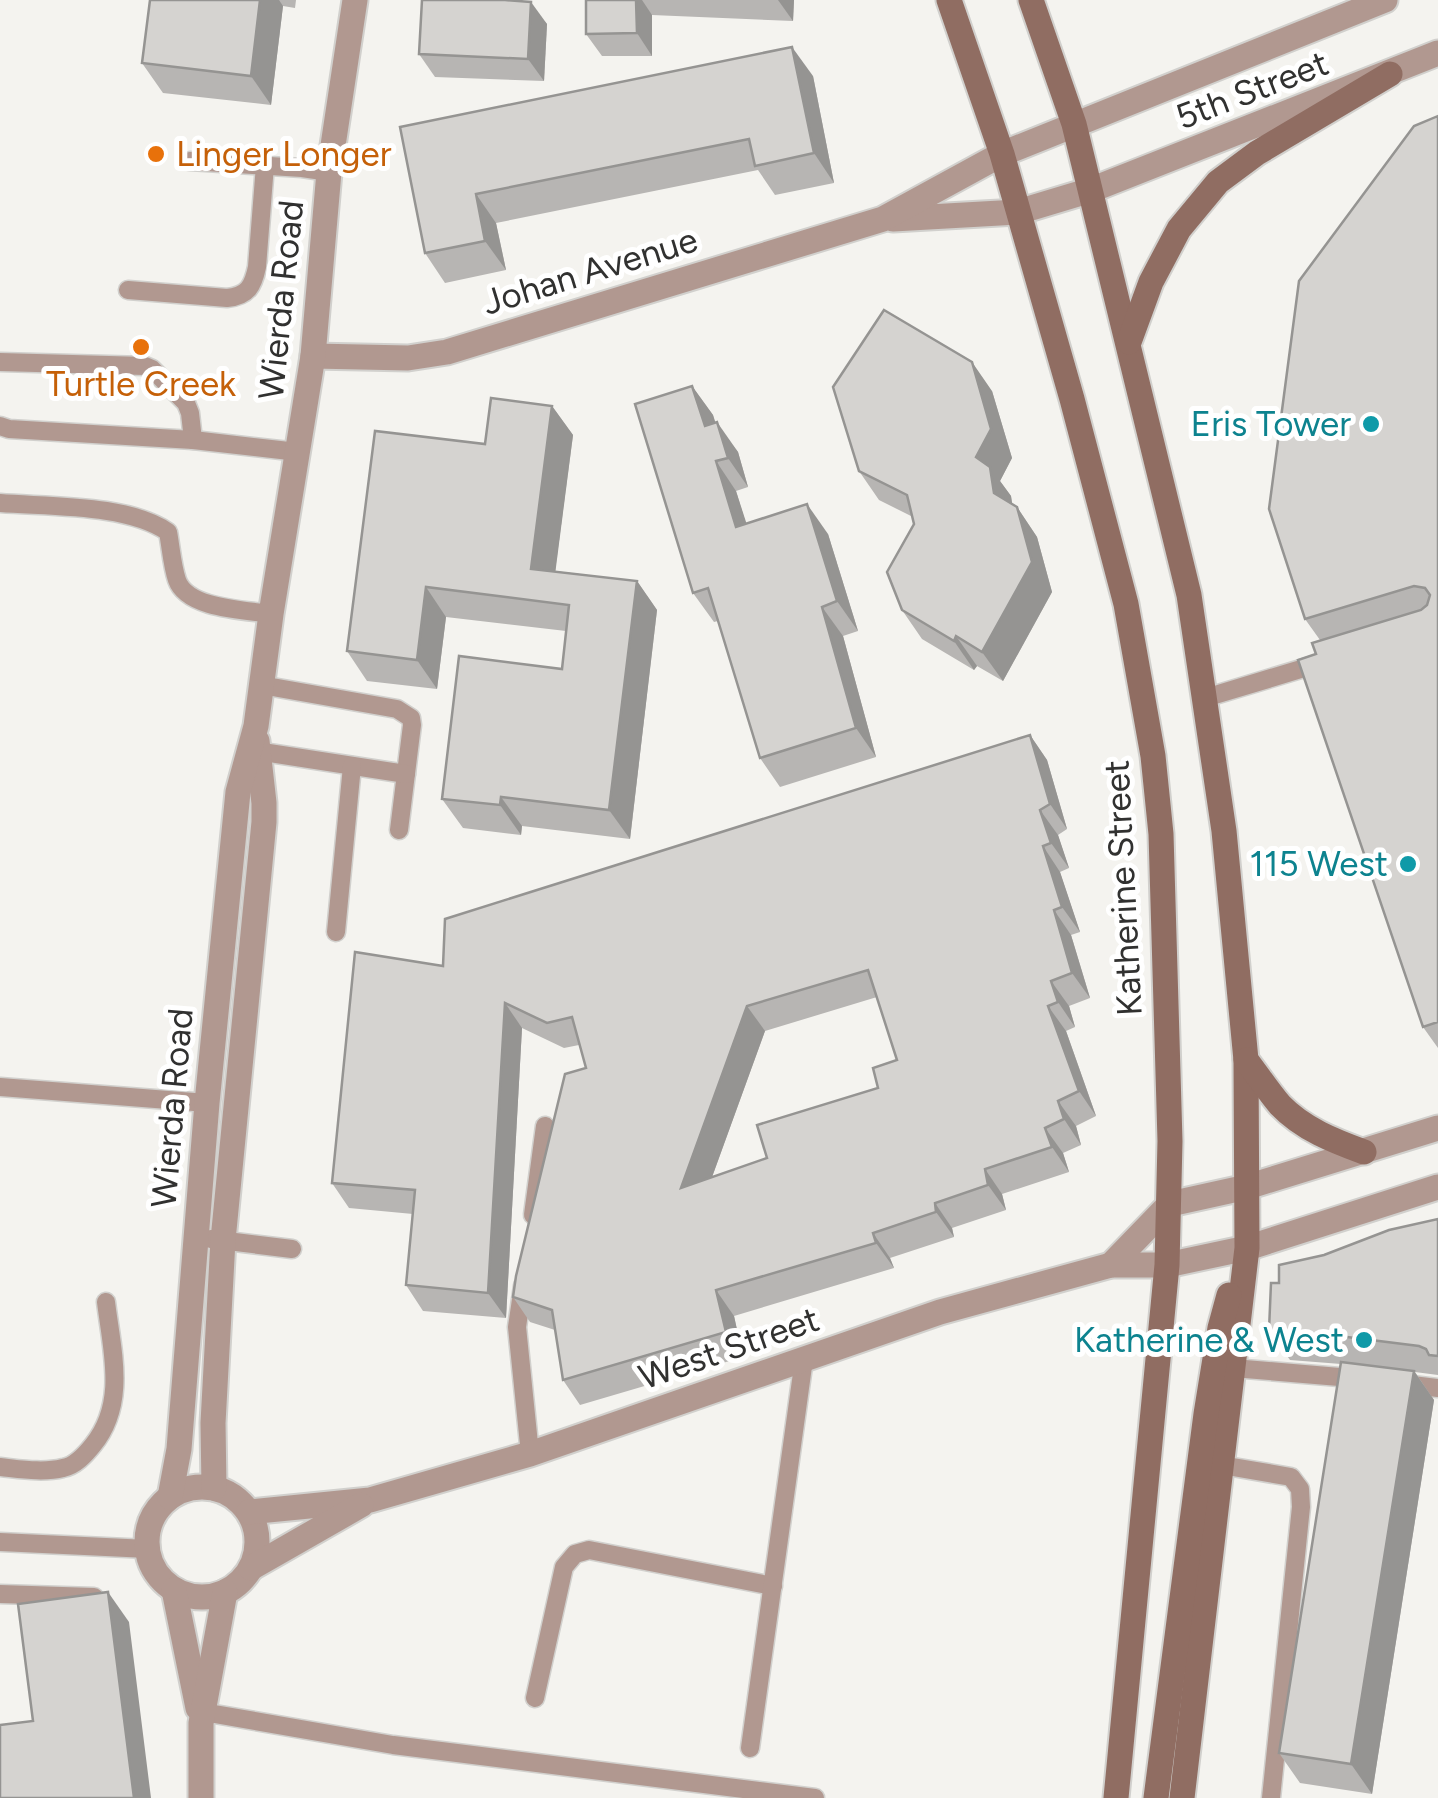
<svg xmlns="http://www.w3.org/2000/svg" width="1438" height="1798" font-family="Figtree,sans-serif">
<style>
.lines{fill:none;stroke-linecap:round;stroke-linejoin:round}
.service-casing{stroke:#d1d0cd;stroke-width:21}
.minor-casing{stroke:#d1d0cd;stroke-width:29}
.tertiary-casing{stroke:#d1d0cd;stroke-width:29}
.secondary-casing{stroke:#d1d0cd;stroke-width:29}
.service{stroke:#b19890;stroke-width:18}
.minor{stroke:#b19890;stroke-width:25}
.tertiary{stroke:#b19890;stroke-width:25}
.secondary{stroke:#906d62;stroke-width:25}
.wall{fill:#b7b5b3;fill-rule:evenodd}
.shaded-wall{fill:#959492}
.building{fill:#d5d3d0;stroke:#959492;stroke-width:2.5;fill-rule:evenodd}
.food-dot{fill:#e8710a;stroke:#fff;stroke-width:4}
.culture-dot{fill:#0f9aa8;stroke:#fff;stroke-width:4}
.labels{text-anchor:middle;stroke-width:10;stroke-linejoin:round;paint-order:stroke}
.street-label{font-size:35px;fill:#313130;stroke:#fff}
.food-label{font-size:35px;fill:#c56008;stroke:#fff;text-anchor:start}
.culture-label{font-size:35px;fill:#0d838f;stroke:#fff;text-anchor:end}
</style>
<rect width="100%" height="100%" fill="#f4f3ef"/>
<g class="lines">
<g class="service-casing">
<g id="service">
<polyline points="190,161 302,168 329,172"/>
<path d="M 128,290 L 227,298 C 248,296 253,286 257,267 L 265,165"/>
<polyline points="0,362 145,366 152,369 186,403 190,413 193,440"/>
<polyline points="0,426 9,429 193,440 298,452"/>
<path d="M 0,503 C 50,507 128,504 168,532 C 171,548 172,565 177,580 C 187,609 245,610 271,614"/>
<polyline points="261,685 397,709 411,718 412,725 399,830"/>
<polyline points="1205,698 1324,662"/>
<polyline points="250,750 406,774"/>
<polyline points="336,932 352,766"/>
<polyline points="0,1087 207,1103"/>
<polyline points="533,1215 545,1126"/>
<polyline points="211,1239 292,1249"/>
<polyline points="523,1286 517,1327 530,1454"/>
<polyline points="1233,1368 1363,1379"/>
<polyline points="1404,1384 1438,1388"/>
<polyline points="1221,1465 1291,1477 1300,1489 1301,1507 1271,1798"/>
<path d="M 0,1467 C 20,1469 43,1473 63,1468 C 75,1466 85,1455 93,1445 C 127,1403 112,1351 106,1302"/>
<polyline points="0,1542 148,1549"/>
<polyline points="0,1594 94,1597"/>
<polyline points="535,1698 564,1567 575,1554 589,1550 773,1586"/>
<polyline points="203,1712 393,1745 815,1798"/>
<polyline points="750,1748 804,1359"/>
</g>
</g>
<g class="minor-casing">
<g id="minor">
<polyline points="893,219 1018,212"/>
<polyline points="313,356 408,358 447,352 883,219 1002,154"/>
<polyline points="1111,1265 1170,1204"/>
<circle cx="202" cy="1542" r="55"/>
<polyline points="214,1488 213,1423 223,1240 264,822 264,803 257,741"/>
<polyline points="170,1497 179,1449 207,1103 238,792 256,726 271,614 313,356 329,172 355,0"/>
<polyline points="249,1512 370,1500 530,1454 940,1312 1111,1265 1167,1265"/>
<polyline points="251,1568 361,1505"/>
<polyline points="174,1590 198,1708"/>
<polyline points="201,1798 201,1723 225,1592"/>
</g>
</g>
<g class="tertiary-casing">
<g id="tertiary">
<polyline points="1002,154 1385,0"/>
<polyline points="1018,212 1091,190 1438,53"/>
<polyline points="1170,1204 1247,1187 1438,1128"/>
<polyline points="1167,1265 1247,1248 1438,1187"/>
</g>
</g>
<g class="secondary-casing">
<g id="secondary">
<polyline points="949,0 1002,154 1072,399 1126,604 1153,756 1161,834 1170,1141 1167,1265 1116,1798"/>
<polyline points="1031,0 1074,124 1189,595 1224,831 1246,1060 1247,1248 1182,1798"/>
<polyline points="1129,342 1151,282 1179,229 1218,182 1257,153 1390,74"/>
<path d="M 1246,1060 C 1257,1074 1268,1091 1280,1105 C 1303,1129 1334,1141 1364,1152"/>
<polyline points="1156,1798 1206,1414 1220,1328 1229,1295"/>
</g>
</g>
<use href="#service" class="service"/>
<use href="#minor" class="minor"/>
<use href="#tertiary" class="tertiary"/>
<use href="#secondary" class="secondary"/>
</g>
<g class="wall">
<polygon points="150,0 296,0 295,8 283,6 271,105 163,93 142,63"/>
<polygon points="522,0 547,24 544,81 435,77 419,54"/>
<polygon points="586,0 794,0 793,21 652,15 652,56 602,56 586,34"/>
<polygon points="813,76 834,183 775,195 758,170 496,223 506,270 445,283 425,253 400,127"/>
<polygon points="1438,116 1438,1048 1423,1027 1316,654 1320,640 1305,619"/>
<polygon points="692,386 713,415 715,423 738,452 748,487 736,491 746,524 828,534 858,631 843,636 876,757 780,787 760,758 718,621 714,622 693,593"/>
<polygon points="992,391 1012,458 1000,481 1011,496 1012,504 1017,507 1037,537 1052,592 1003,681 977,666 974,670 922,639 902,610 914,524 913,517 879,500 859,471"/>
<polygon points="552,406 573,435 555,571 637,581 657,610 630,839 522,826 521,835 463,828 442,799 562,669 566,631 446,617 437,689 367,681 347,651 485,444"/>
<path d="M 1030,735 L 1047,760 L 1067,829 L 1058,835 L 1069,868 L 1060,872 L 1080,932 L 1071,935 L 1090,998 L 1069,1006 L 1075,1027 L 1066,1031 L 1096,1116 L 1076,1126 L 1081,1145 L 1063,1153 L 1069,1172 L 1002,1194 L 1006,1210 L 952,1228 L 954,1237 L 890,1258 L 894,1268 L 734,1316 L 743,1357 L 580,1405 L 563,1380 L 555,1330 L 530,1322 L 513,1297 L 586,1068 L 579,1045 L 564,1048 L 522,1028 L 506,1318 L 423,1311 L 406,1285 L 413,1214 L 349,1208 L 332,1183 L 443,966 ZM 877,997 L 897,1060 L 878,1088 L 767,1158 L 712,1177 L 765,1031 Z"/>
<polygon points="1438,1219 1438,1375 1415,1372 1434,1400 1372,1794 1300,1783 1279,1753 1341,1364 1290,1360 1269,1330 1279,1283 1324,1255"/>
</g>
<g class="shaded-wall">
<polygon points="260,0 279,0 283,6 271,105 251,76"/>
<polygon points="636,0 642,0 652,15 652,56 637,33"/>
<polygon points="778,0 794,0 793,21"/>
<polygon points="531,2 547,24 544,81 528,59"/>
<polygon points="792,47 813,76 834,183 814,153"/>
<polygon points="476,194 496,223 506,270 485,241"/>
<polygon points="972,362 992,391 1012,458 1000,481 1011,496 1015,522 994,493 976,457"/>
<polygon points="692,386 713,415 726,455 705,426"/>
<polygon points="552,406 573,435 552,598 531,569"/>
<polygon points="717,422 738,452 748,487 728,458"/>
<polygon points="716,461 736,491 757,556 736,527"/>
<polygon points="807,504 828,534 858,631 837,601"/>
<polygon points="1017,507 1037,537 1052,592 1003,681 982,652"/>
<polygon points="637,581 657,610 630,839 609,810"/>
<polygon points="426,587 446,617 437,689 417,660"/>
<polygon points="822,607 843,636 876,757 856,728"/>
<polygon points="956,636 977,666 974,670 954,641"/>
<polygon points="1030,735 1047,760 1067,829 1050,804"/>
<polygon points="501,797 522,826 521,835 500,805"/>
<polygon points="1040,810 1058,835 1069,868 1051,843"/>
<polygon points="1043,846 1060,872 1080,932 1062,907"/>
<polygon points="1054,910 1071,935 1090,998 1072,973"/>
<polygon points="1051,981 1069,1006 1075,1027 1058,1002"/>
<polygon points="505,1003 522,1028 506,1318 488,1293"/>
<polygon points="747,1006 765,1031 699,1213 681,1188"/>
<polygon points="1048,1006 1066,1031 1096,1116 1079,1091"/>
<polygon points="1058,1101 1076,1126 1081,1145 1064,1119"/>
<polygon points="1045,1128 1063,1153 1069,1172 1052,1147"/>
<polygon points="985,1169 1002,1194 1006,1210 988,1185"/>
<polygon points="935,1203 952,1228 954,1237 936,1212"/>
<polygon points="873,1233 890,1258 894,1268 876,1243"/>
<polygon points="716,1290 734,1316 743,1357 726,1332"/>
<polygon points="1414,1371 1434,1400 1372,1794 1351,1764"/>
<polygon points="108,1592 129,1622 151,1798 134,1798"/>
</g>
<g class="building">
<polygon points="150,0 260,0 251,76 142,63"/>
<polygon points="422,0 505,0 531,2 528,59 419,54"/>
<polygon points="586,0 636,0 637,33 586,34"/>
<polygon points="792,47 814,153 755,166 749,139 476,194 485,241 425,253 400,127"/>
<polygon points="1438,116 1438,1022 1423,1027 1298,660 1316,654 1312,643 1421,610 1427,605 1430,595 1425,588 1414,586 1305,619 1269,509 1299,281 1414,126"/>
<polygon points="884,310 972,362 991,429 976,457 990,467 994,493 1017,507 1032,562 982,652 956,636 954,641 902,610 887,572 914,524 907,495 859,471 833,387"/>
<polygon points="692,386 705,426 717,422 728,458 716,461 736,527 807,504 837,601 822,607 856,728 760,758 708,588 693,593 635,404"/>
<polygon points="491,398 552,406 531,569 637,581 609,810 501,797 500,805 442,799 459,656 562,669 569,605 426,587 417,660 347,651 375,431 485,444"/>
<path d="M 1030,735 L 1050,804 L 1040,810 L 1051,843 L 1043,846 L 1062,907 L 1054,910 L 1072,973 L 1051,981 L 1058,1002 L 1048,1006 L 1079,1091 L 1058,1101 L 1064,1119 L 1045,1128 L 1052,1147 L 985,1169 L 988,1185 L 935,1203 L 936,1212 L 873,1233 L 876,1243 L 716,1290 L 726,1332 L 563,1380 L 552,1310 L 513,1297 L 516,1276 L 565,1074 L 586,1068 L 572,1017 L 547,1023 L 505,1003 L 488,1293 L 406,1285 L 415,1190 L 332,1183 L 355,952 L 443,966 L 445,919 ZM 868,970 L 897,1060 L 873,1068 L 878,1088 L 757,1125 L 767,1158 L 681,1188 L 747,1006 Z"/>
<polygon points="1438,1219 1438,1356 1429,1355 1426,1349 1419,1346 1331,1335 1269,1330 1271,1283 1279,1283 1279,1265 1324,1255 1389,1230"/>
<polygon points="1341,1362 1414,1371 1351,1764 1279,1753"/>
<polygon points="108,1592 134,1798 0,1798 0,1725 33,1721 18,1604"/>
</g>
<g class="food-dot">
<circle cx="156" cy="154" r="10"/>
<circle cx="141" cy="347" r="10"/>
</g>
<g class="culture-dot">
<circle cx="1371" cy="424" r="10"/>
<circle cx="1408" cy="864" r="10"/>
<circle cx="1364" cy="1340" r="10"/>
</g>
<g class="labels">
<g class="street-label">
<text transform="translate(1252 90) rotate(-21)" y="12">5th Street</text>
<text transform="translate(590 271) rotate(-17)" y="12">Johan Avenue</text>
<text transform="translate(281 300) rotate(-84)" y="12">Wierda Road</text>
<text transform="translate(1123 888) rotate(-93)" y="12">Katherine Street</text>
<text transform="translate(172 1108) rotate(-85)" y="12">Wierda Road</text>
<text transform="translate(729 1348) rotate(-19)" y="12">West Street</text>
</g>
<g class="food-label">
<text x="176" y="166">Linger Longer</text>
<text x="141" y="396" text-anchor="middle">Turtle Creek</text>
</g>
<g class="culture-label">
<text x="1351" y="436">Eris Tower</text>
<text x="1388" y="876">115 West</text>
<text x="1344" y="1352">Katherine &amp; West</text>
</g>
</g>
</svg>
